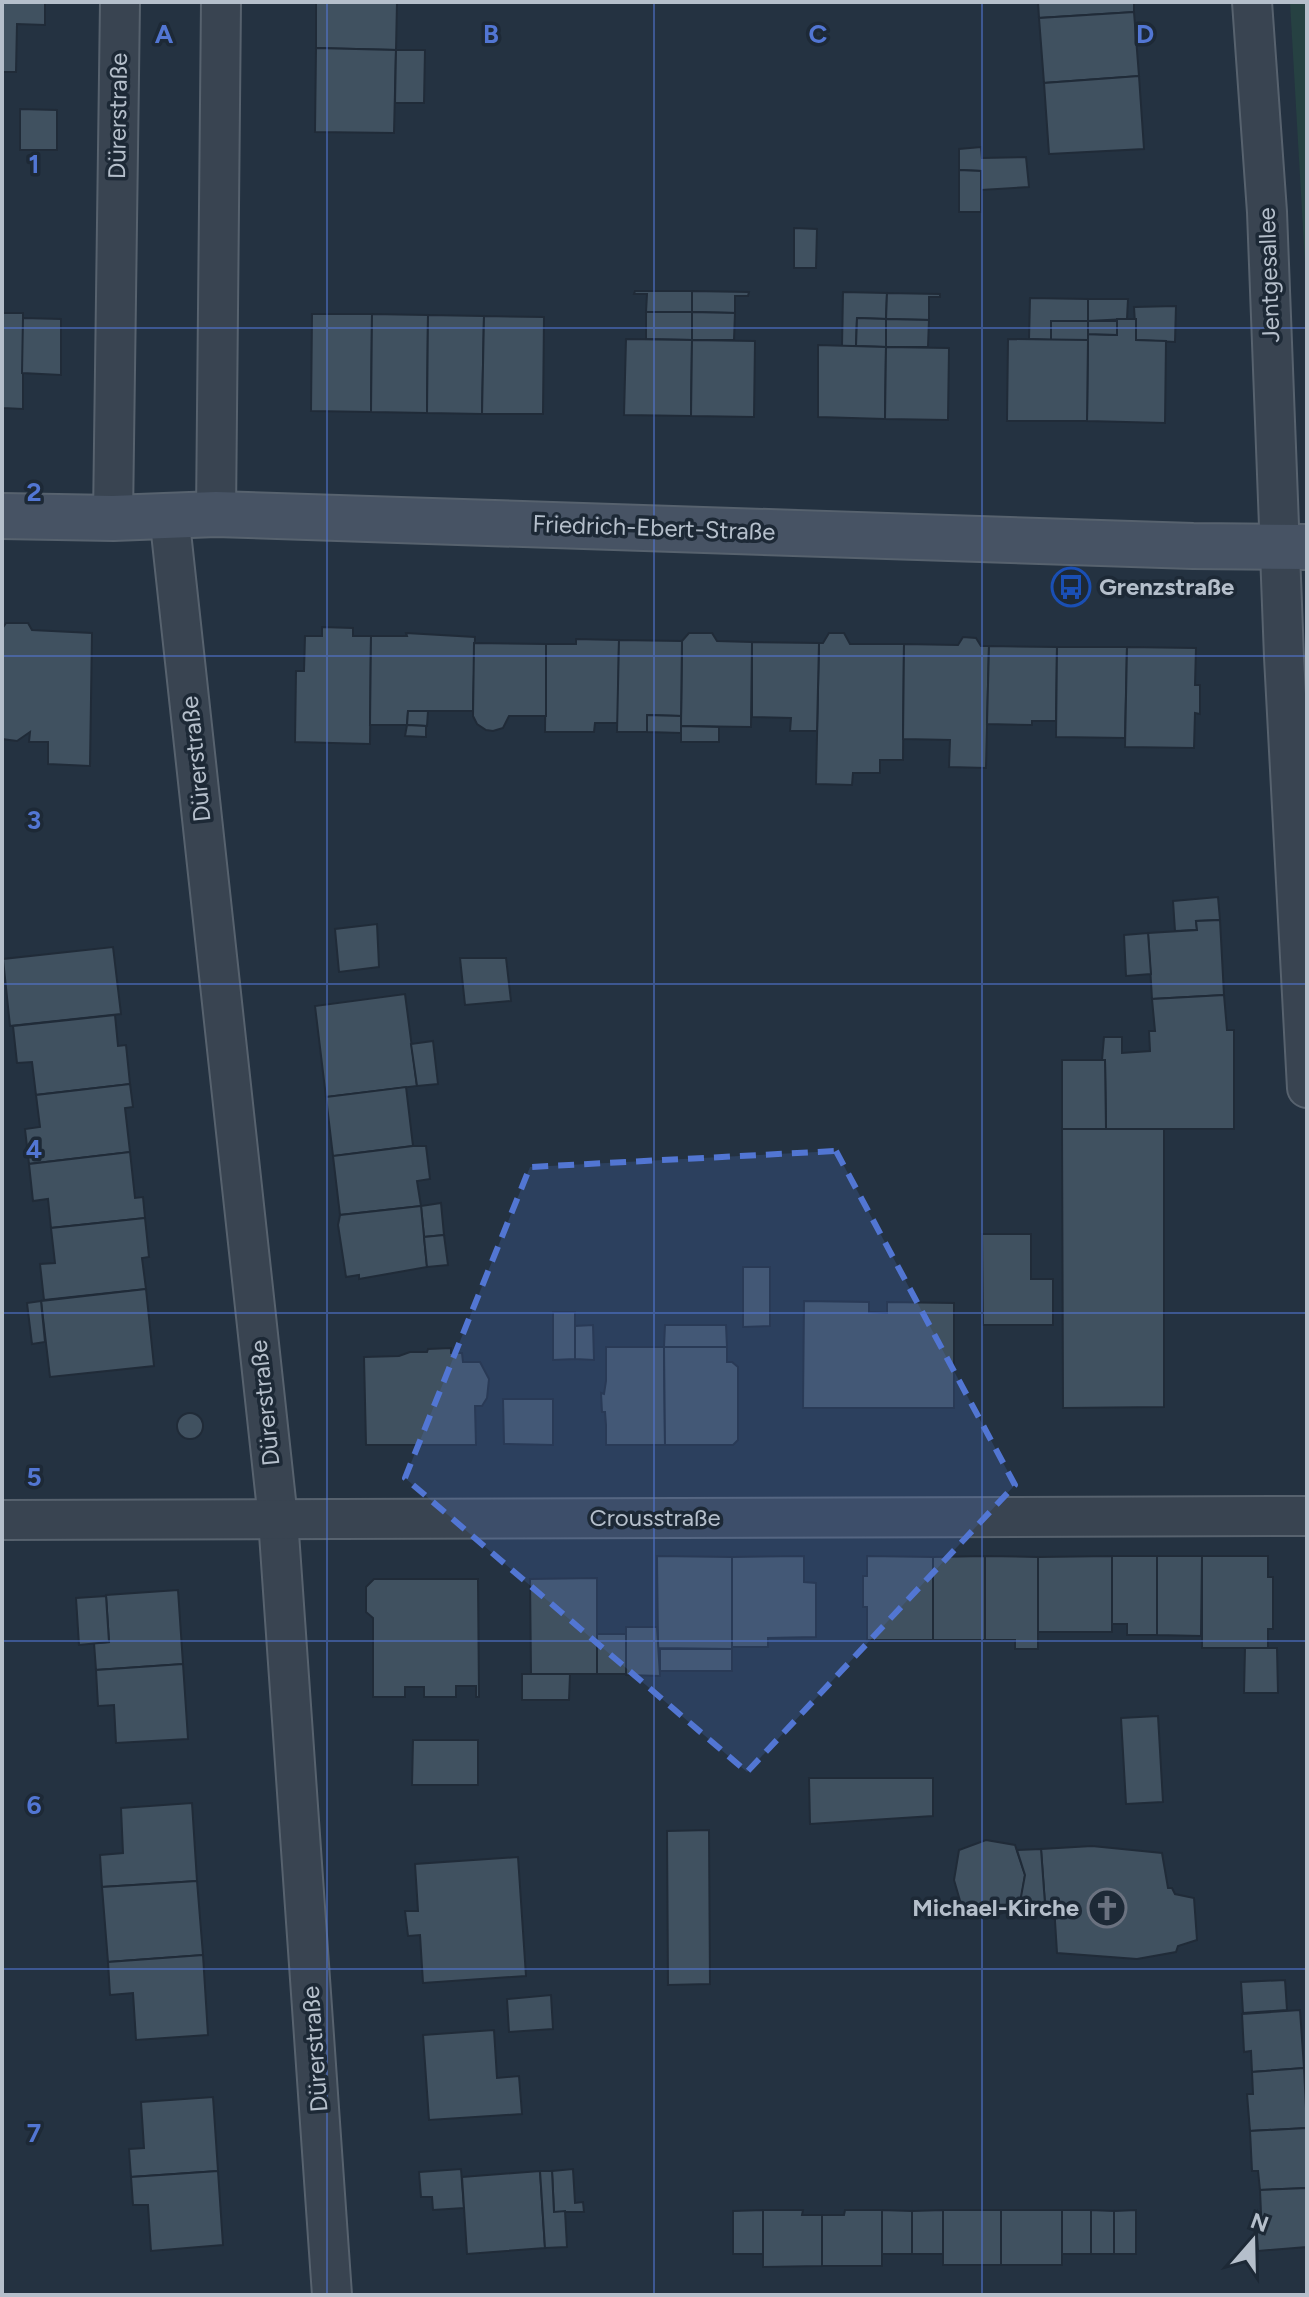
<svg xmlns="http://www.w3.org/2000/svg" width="1309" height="2297" font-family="Figtree,sans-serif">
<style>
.green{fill:#264142}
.building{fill:#405160;stroke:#202b38;stroke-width:2}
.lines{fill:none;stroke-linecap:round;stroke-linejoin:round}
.street-casing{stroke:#57626e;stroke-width:42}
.secondary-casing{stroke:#57626e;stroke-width:48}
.street{stroke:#394451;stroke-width:38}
.secondary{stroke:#475364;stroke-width:44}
.marked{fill:#5276d3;fill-opacity:0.2;stroke:#5276d3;stroke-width:6;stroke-dasharray:16 10;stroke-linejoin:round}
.grid{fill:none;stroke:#5276d3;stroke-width:2;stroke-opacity:0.55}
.labels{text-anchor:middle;stroke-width:7;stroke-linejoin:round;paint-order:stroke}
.street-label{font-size:24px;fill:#b5bfcb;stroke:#1d2936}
.poi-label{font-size:24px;font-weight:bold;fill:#b5bfcb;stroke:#1d2936;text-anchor:start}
.grid-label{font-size:26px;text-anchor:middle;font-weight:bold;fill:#5276d3;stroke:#1d2936;stroke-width:7;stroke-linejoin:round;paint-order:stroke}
</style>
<rect width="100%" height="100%" fill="#243241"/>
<polygon class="green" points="1290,2 1307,2 1307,298"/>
<g class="building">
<polygon points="2,2 45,2 45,25 17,24 16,72 2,72"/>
<polygon points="316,2 397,2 396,50 316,48"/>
<polygon points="1038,2 1134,2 1134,12 1039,18"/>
<polygon points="1134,12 1139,76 1044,83 1039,18"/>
<polygon points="316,48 396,50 394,133 315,132"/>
<polygon points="396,50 425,50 424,103 395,103"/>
<polygon points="1139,76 1144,149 1049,154 1044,83"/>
<polygon points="20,109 57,110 57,150 20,150"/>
<polygon points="981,147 982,158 1026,157 1029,187 981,190 981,171 959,170 959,149"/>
<polygon points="959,170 981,171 981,212 959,212"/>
<polygon points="794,228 817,229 816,268 794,268"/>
<polygon points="635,291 692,291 692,312 646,312 647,294 634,294"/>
<polygon points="692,291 749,292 748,296 735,296 735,313 692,312"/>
<polygon points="843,292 887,293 886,319 857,318 856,346 842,346"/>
<polygon points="887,293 940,294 940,297 929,297 929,320 886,319"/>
<polygon points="1030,298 1088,299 1088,321 1051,321 1051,340 1029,339"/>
<polygon points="1088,299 1128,299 1127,319 1088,321"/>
<polygon points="1176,306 1175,342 1136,340 1134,307"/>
<polygon points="646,312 692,312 692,340 646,339"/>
<polygon points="692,312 735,313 734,340 692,340"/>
<polygon points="2,313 23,313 23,409 2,408"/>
<polygon points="312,314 372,314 371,412 311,411"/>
<polygon points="372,314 428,315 427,413 371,412"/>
<polygon points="428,315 484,316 482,414 427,413"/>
<polygon points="484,316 544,317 543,414 482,414"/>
<polygon points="23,318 61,319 61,375 22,373"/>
<polygon points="857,318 886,319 886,347 856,346"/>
<polygon points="886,319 929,320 928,347 886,347"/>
<polygon points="1117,319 1136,319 1136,340 1166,341 1165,423 1087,421 1088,334 1117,335"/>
<rect x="1051" y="321" width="37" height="19"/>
<polygon points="1088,321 1117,321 1117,335 1088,334"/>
<polygon points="626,339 692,340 691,416 624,415"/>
<polygon points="1008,339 1088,340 1087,421 1007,421"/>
<polygon points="692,340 755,341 754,417 691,416"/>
<polygon points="818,345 886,347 885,419 818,417"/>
<polygon points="886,347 949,348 948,420 885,419"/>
<polygon points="6,623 28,623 32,630 92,633 90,766 48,764 48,742 29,742 30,732 17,741 2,739 2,629"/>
<polygon points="322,627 353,628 353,636 371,636 370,744 295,742 296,671 304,671 305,636 322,636"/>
<polygon points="406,633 475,637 473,711 408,711 407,725 370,725 371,636 407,636"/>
<polygon points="689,633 712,633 717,641 752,642 751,727 681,726 682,641"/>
<polygon points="829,633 844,633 850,644 904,644 903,760 880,760 880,773 853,773 852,785 816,784 819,643 823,643"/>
<polygon points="963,637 976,638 981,646 989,646 986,768 949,767 950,740 903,739 904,644 958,645"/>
<polygon points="576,639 619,640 618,723 595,723 594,732 545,732 546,644 576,644"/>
<polygon points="619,640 682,641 681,716 647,715 647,732 617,732"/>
<polygon points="752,642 819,643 817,731 790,731 791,718 752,717"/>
<polygon points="474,643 546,644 546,716 509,716 503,728 493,731 486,730 477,724 473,716"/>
<polygon points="989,646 1057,647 1056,721 1032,721 1032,725 987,724"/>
<polygon points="1057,647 1127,647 1125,738 1056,737"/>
<polygon points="1127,647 1196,648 1195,685 1200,685 1200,714 1195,713 1194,748 1125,747"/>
<polygon points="408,711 428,711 427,726 407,725"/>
<polygon points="647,715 681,716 681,733 647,732"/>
<polygon points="407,725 426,726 426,737 405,736"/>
<polygon points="681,726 719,727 719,742 681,742"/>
<polygon points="1218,897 1220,920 1196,921 1197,930 1175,931 1173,901"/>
<polygon points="1220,920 1224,995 1152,999 1148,933 1197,930 1196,921"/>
<polygon points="377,924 379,967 339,972 335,929"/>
<polygon points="1148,933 1151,974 1126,976 1124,935"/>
<polygon points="113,947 121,1014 10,1026 3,959"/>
<polygon points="460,958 506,958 511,1001 465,1005"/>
<polygon points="405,994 417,1086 326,1097 315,1006"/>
<polygon points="1224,995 1227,1030 1234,1030 1234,1129 1106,1129 1105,1060 1102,1060 1104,1037 1122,1037 1122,1053 1150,1051 1149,1031 1155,1031 1152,999"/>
<polygon points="115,1015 118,1046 126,1045 130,1084 36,1095 32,1062 17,1063 13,1026"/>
<polygon points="433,1041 438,1084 417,1086 411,1044"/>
<polygon points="1062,1060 1105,1060 1106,1129 1062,1129"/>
<polygon points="130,1084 133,1107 125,1108 130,1152 29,1164 25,1129 40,1127 36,1095"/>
<polygon points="406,1087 413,1146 333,1156 326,1097"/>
<polygon points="1062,1129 1164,1129 1164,1407 1063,1408"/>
<polygon points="413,1146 426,1146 430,1179 417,1181 421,1206 340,1215 333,1156"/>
<polygon points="130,1152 135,1198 143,1197 145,1218 51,1228 48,1199 33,1201 29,1164"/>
<polygon points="441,1203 444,1235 424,1237 421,1206"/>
<polygon points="421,1206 427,1267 359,1279 359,1275 346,1277 338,1225 340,1215"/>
<polygon points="145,1218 149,1257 142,1258 146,1289 44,1300 40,1264 55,1263 51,1228"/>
<polygon points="982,1234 1031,1234 1031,1279 1053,1279 1053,1325 983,1325"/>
<polygon points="444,1235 448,1265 427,1267 424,1237"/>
<polygon points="743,1267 770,1267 770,1326 743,1327"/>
<polygon points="146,1289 154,1366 50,1377 41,1301"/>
<polygon points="41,1301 45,1342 32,1344 27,1303"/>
<polygon points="804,1301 869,1302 869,1312 887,1313 887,1302 954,1303 954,1408 803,1408"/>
<polygon points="553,1312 575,1312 575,1359 553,1360"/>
<polygon points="593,1325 594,1360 575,1359 575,1326"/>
<polygon points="665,1325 726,1325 727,1347 664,1347"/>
<polygon points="606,1347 664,1347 665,1445 606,1445 606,1425 605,1412 602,1412 601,1393 604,1394 606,1381"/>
<polygon points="664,1347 727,1347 727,1362 732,1362 738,1367 738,1440 733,1445 665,1445"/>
<polygon points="451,1348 451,1353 462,1353 463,1362 480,1362 489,1379 487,1398 482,1406 475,1406 476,1445 366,1445 364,1357 399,1356 410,1352 427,1352 428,1349"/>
<polygon points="503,1399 553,1399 553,1445 504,1444"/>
<circle cx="190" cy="1426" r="13"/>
<polygon points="657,1556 732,1557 732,1649 658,1648"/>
<polygon points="804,1556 804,1582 816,1583 816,1637 768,1638 768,1647 732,1647 732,1557"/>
<polygon points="867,1556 933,1557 933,1640 867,1640 867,1607 863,1607 863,1576 867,1576"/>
<polygon points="985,1556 985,1640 933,1640 933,1557"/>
<polygon points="985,1556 1038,1557 1038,1649 1015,1649 1015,1640 985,1640"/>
<polygon points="1112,1556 1112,1632 1038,1632 1038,1557"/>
<polygon points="1112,1556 1157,1556 1157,1635 1127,1635 1127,1624 1112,1624"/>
<polygon points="1157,1556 1202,1556 1201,1636 1157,1635"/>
<polygon points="1202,1556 1268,1556 1268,1577 1273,1577 1273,1629 1268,1629 1268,1648 1202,1648"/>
<polygon points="597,1578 597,1674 531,1674 530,1579"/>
<polygon points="374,1579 478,1579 479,1697 476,1697 476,1686 456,1686 456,1697 424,1697 424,1687 405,1687 405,1697 373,1697 373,1618 366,1612 366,1587"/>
<polygon points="178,1590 183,1664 96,1670 94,1643 109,1642 106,1595"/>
<polygon points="106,1596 109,1642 79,1645 76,1598"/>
<polygon points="626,1627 657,1627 660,1676 626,1675"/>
<rect x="597" y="1634" width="29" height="40"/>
<polygon points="1245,1648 1277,1648 1278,1693 1244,1693"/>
<rect x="660" y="1649" width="72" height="22"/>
<polygon points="183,1664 188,1739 116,1743 114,1705 98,1706 96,1670"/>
<polygon points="522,1674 570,1674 569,1700 522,1700"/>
<polygon points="1158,1716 1163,1802 1126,1804 1121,1718"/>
<polygon points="413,1740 478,1740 478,1785 412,1785"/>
<polygon points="809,1778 933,1778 933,1816 810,1824"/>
<polygon points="192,1803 197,1881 102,1887 100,1855 123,1853 121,1808"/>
<polygon points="709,1830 710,1984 668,1985 667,1831"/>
<polygon points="986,1840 1015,1845 1025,1875 1020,1907 991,1917 963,1911 954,1880 959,1850"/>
<polygon points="1092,1846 1162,1853 1168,1888 1172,1888 1175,1894 1194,1898 1197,1940 1178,1946 1176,1952 1137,1959 1057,1953 1054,1905 1045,1904 1041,1849"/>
<polygon points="1041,1849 1045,1904 1020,1902 1025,1875 1017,1850"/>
<polygon points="518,1857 526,1976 423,1983 420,1935 408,1936 405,1911 418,1911 415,1864"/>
<polygon points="197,1881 203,1955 108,1962 102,1887"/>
<polygon points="203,1955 208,2035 136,2040 133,1993 110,1995 108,1962"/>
<polygon points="1285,1980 1287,2010 1243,2013 1241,1982"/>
<polygon points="551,1995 553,2029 509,2032 507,1999"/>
<polygon points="1300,2010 1304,2068 1252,2072 1251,2051 1244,2052 1242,2014"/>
<polygon points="494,2030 497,2078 519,2076 522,2114 429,2120 423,2035"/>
<polygon points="1304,2068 1307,2128 1250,2131 1247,2094 1253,2094 1252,2072"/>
<polygon points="213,2097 218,2171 131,2177 129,2149 144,2148 141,2102"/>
<polygon points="1307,2128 1307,2188 1260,2190 1258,2171 1252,2171 1250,2131"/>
<polygon points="461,2169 464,2208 433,2210 432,2197 421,2197 419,2172"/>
<polygon points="573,2169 575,2203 583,2202 584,2212 554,2212 552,2171"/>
<polygon points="218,2171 223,2245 151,2251 148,2205 133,2205 131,2177"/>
<polygon points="540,2171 545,2248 467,2254 462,2177"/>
<polygon points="540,2171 552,2171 554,2212 565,2211 567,2247 545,2248"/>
<polygon points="1307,2188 1307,2247 1258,2251 1255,2214 1261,2213 1260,2190"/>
<polygon points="763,2210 803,2210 802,2215 822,2215 822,2266 763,2267"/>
<polygon points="763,2210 763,2254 733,2254 733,2211"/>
<polygon points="845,2210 882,2210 882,2266 822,2266 822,2215 844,2215"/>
<polygon points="882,2210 912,2211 912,2254 882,2254"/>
<polygon points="943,2210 943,2254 912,2254 912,2211"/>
<rect x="943" y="2210" width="58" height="55"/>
<rect x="1001" y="2210" width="61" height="55"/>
<rect x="1062" y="2210" width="29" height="44"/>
<polygon points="1091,2210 1114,2211 1114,2254 1091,2254"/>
<polygon points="1136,2210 1136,2254 1114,2254 1114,2211"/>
</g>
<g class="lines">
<g class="street-casing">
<g id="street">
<polyline points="1252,2 1267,212 1284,657 1307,1088"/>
<polyline points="169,514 278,1519 332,2295"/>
<polyline points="216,514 221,2"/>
<polyline points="113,518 120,2"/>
<polyline points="2,1520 1307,1516"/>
</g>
</g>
<g class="secondary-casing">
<polyline id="secondary" points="2,516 113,518 216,514 1193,546 1307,547"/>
</g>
<use href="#street" class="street"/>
<use href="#secondary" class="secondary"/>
</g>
<path class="marked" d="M 836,1151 L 1015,1485 L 747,1772 L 405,1478 L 530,1167 Z"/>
<path class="grid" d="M 327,2 L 327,2295M 654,2 L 654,2295M 982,2 L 982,2295M 2,328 L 1307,328M 2,656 L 1307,656M 2,984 L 1307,984M 2,1313 L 1307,1313M 2,1641 L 1307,1641M 2,1969 L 1307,1969"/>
<defs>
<g id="bus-ring" transform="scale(2)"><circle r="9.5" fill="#1d2936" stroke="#1a4fb4" stroke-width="1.5"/><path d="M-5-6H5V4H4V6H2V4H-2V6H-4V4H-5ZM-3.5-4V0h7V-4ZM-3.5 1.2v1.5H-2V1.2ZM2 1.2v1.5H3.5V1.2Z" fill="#1a4fb4"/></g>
<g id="church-ring" transform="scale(2)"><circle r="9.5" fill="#1d2936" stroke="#6b7280" stroke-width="1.5"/><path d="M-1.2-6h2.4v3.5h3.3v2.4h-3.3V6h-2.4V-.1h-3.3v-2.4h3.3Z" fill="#6b7280"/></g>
</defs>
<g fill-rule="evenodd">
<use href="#bus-ring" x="1071" y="587"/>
<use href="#church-ring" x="1107" y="1908"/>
</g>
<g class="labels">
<g class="street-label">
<text transform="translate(118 116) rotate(-89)" y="8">Dürerstraße</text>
<text transform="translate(1269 275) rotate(-92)" y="8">Jentgesallee</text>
<text transform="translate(654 528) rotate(2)" y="8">Friedrich-Ebert-Straße</text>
<text transform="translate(196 759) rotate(-96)" y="8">Dürerstraße</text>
<text transform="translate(265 1403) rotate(-96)" y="8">Dürerstraße</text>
<text x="655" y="1526">Crousstraße</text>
<text transform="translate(315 2049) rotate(-94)" y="8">Dürerstraße</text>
</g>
<g class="poi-label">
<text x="1099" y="595">Grenzstraße</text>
<text x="1079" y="1916" text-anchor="end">Michael-Kirche</text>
</g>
</g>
<g class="grid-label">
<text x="164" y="43">A</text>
<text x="491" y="43">B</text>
<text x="818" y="43">C</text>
<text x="1145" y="43">D</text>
<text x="34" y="173">1</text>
<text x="34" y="501">2</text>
<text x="34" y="829">3</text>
<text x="34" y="1158">4</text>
<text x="34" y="1486">5</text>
<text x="34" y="1814">6</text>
<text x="34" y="2142">7</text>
</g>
<rect width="1309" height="2297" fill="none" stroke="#b5bfcb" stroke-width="8"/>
<g transform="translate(1253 2241) rotate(20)" stroke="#1d2936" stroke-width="6" paint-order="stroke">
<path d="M0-6L14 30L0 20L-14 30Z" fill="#b5bfcb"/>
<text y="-12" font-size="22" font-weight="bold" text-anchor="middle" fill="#b5bfcb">N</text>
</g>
</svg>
